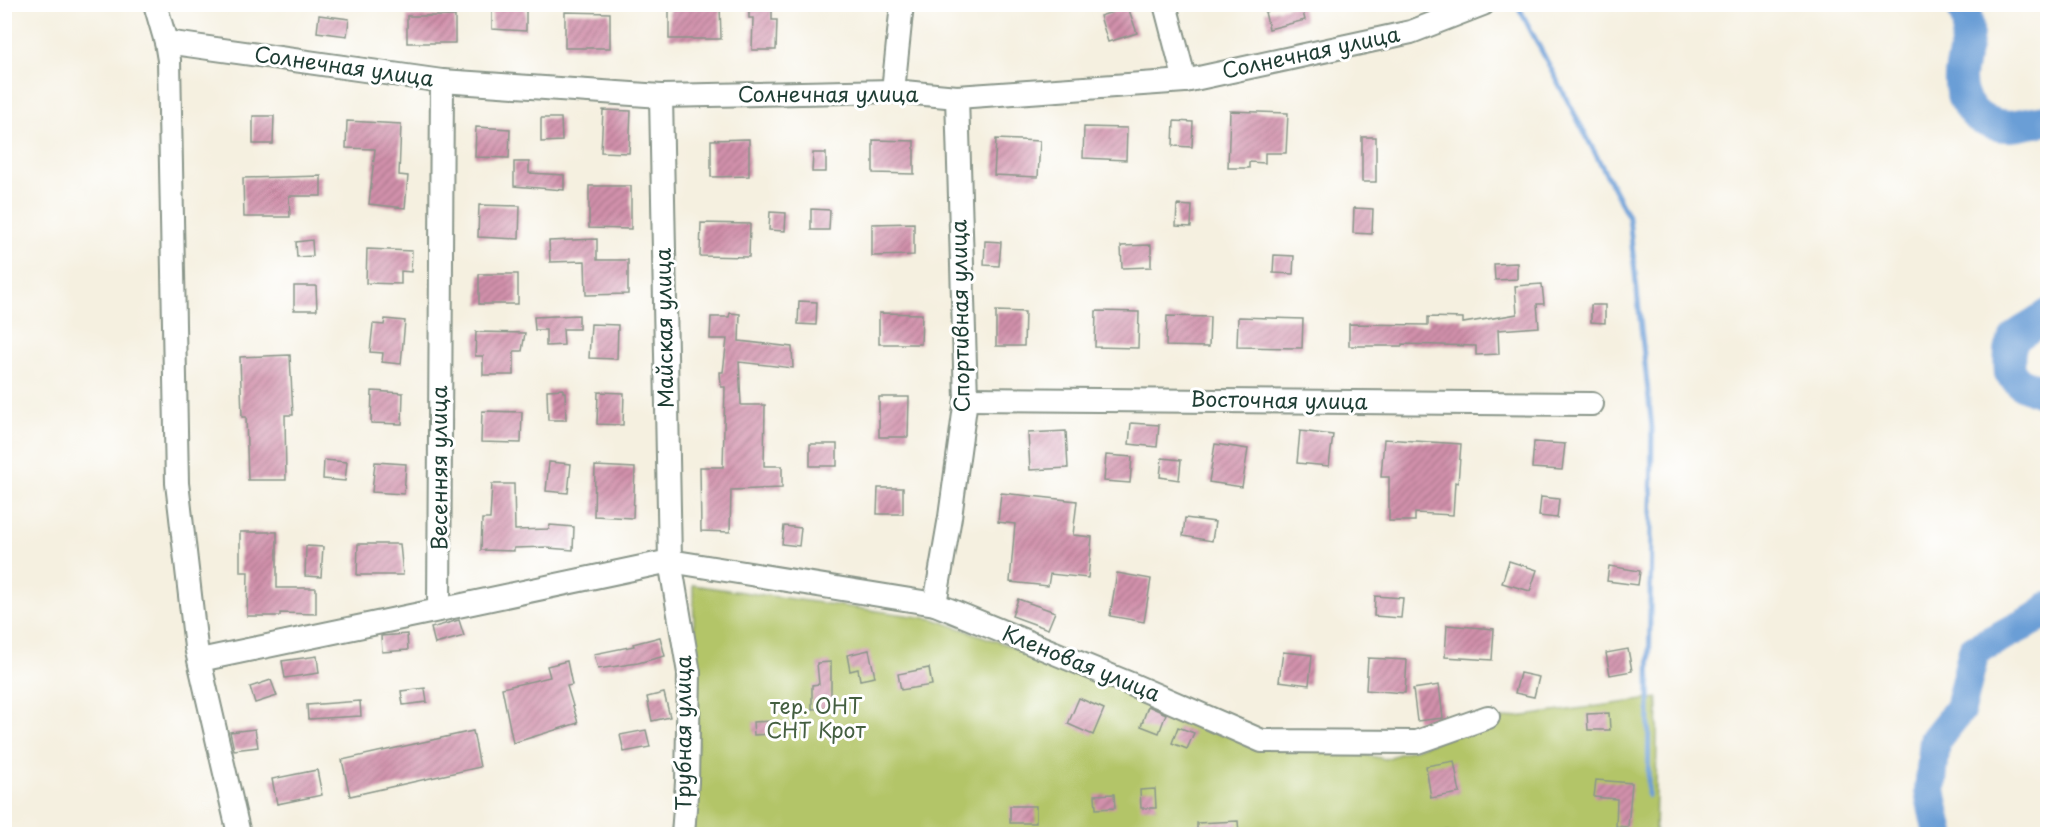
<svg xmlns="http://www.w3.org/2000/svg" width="2052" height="839" font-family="'Playpen Sans',sans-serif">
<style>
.garden{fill:#b3c568;stroke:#69814e;stroke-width:1.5}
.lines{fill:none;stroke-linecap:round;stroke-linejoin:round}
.stream{stroke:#6b9ed6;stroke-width:5}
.river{stroke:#6b9ed6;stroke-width:32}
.building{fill:url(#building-hatch)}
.minor-casing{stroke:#8a968a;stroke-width:26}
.minor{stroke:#fff;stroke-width:22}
.labels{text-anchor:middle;stroke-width:6;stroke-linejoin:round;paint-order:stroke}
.street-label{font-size:21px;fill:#1f3d34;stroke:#fff}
.park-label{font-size:21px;fill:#445f41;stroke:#fff}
</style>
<defs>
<pattern id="building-hatch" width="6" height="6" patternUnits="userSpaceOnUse" patternTransform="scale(1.5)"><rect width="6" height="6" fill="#d190ab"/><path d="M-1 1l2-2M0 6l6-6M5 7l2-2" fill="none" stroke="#a9778c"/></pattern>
</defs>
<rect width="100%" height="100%" fill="#fff"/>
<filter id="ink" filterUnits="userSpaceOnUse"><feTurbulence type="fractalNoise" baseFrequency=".0167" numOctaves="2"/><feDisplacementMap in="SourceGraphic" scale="12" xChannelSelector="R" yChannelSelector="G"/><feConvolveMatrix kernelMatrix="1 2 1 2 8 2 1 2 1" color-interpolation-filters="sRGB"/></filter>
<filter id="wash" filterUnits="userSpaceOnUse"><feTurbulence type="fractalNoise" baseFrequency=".008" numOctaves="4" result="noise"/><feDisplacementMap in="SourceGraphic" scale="24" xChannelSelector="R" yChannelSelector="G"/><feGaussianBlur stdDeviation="1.35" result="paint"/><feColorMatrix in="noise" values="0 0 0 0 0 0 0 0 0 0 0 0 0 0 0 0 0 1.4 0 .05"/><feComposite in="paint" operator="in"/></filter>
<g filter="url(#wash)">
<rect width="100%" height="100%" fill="#f5f0e0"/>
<polygon class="garden" points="693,585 934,619 1055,662 1216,723 1385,759 1501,719 1658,698 1655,834 684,834 697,746"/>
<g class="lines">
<polyline class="stream" points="1517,4 1629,218 1652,428 1648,796"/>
<g class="river">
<path d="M 1961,4 C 1974,30 1966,42 1961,68 C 1955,101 1976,126 2010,126 C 2022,125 2036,121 2048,120"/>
<path d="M 2048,315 C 2021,338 2006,328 2010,373 L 2020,383 L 2048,395"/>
<polyline points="1939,834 1930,791 1935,740 1960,709 1974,650 2041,616 2048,608"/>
</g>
</g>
<g id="blocks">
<g class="building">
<polygon points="669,4 720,4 721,39 669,39"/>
<polygon points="749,4 772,4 772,20 777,20 776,50 752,50 753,18 749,18"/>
<polygon points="1301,4 1305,20 1269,29 1265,12"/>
<polygon points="492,6 526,8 526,31 492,29"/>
<polygon points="1128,7 1137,33 1108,42 1100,16"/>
<polygon points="565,12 610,13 610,48 565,48"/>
<polygon points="319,15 349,19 347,36 317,32"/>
<rect x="407" y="16" width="48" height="27"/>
<polygon points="603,110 631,111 629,153 601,152"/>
<polygon points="1230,111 1288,113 1286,153 1265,153 1265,163 1249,162 1249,168 1228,168"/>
<polygon points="253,116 274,116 273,144 253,144"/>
<polygon points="541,118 561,118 562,141 541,142"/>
<polygon points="347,121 401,124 399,175 408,176 405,208 369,204 375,149 346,148"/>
<polygon points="1174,121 1193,122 1192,147 1173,146"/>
<polygon points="476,127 510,129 509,158 475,157"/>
<polygon points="1084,127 1127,128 1126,160 1083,158"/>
<rect x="1362" y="137" width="14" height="45"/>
<polygon points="749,139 749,176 711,177 711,140"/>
<polygon points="996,139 1040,141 1038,177 994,175"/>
<polygon points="873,140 914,141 914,174 873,173"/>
<polygon points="813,153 826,153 826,172 812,172"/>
<polygon points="514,162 529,162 529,173 564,175 564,190 514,186"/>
<polygon points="321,176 321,196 289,196 290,217 244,217 243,178"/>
<polygon points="589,186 631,186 631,229 589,228"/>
<polygon points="479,205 520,206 519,239 478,237"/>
<polygon points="1177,205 1192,206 1191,227 1176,226"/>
<polygon points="1354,208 1373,209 1372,234 1353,233"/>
<polygon points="811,209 830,210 829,230 811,230"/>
<polygon points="770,212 786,213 785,231 769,230"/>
<polygon points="701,223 750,224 749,257 700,256"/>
<polygon points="914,223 914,255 872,256 872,224"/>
<polygon points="597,239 597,260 628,260 628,294 586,295 585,261 550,262 549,241"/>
<polygon points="312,240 313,256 297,257 296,242"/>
<polygon points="985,241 1001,242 999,266 984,265"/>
<polygon points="1151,245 1151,267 1122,268 1121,246"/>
<polygon points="367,249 412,251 411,272 401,271 401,284 366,283"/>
<polygon points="1274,255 1294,256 1293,274 1273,273"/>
<polygon points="1517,263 1517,279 1495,280 1494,264"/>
<rect x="479" y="274" width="39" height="30"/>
<polygon points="1542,284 1544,304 1537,304 1539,327 1498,330 1499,354 1476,355 1476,346 1402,344 1402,346 1349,346 1349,324 1428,325 1428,317 1463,318 1463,323 1517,314 1515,286"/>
<polygon points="294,286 316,286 317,310 294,310"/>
<polygon points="799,301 817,302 816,325 798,324"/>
<polygon points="1591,305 1605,305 1605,323 1591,322"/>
<polygon points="996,311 1025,312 1024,346 996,346"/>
<polygon points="1096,311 1139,312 1138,348 1095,347"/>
<polygon points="730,313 740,314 739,341 792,347 793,368 739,362 741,405 765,405 764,466 782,466 782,488 731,490 730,532 701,531 700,467 723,467 725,387 721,387 720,372 723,372 727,339 710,339 711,317 729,317"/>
<polygon points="879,313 922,314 921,344 879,344"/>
<polygon points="579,315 579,329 563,329 564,345 546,346 546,330 535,330 534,317"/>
<polygon points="1167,316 1210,317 1209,347 1166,346"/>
<polygon points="1238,317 1303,319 1302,348 1237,347"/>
<polygon points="385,319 405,321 401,364 382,362 383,353 370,352 373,324 384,325"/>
<polygon points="591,324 618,325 617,359 589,358"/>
<polygon points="476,332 525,333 522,351 514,351 514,375 483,375 483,356 475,356"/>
<polygon points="290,355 293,415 285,415 286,480 248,480 246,417 242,417 240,357"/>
<polygon points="563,389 563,392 565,392 566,420 548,420 547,390"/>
<polygon points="372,391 403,393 402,424 371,423"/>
<polygon points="598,392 624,393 623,425 597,424"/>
<polygon points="879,397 909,397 908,437 879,437"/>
<polygon points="482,411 522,412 521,443 481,442"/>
<polygon points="1131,423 1159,425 1157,447 1129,444"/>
<polygon points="1066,431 1068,468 1030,470 1028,433"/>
<polygon points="1300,431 1333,435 1329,466 1297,463"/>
<polygon points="1384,439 1461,444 1458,483 1455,482 1453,515 1415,513 1415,521 1389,521 1389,477 1381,477"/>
<polygon points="1534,442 1565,444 1562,470 1532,468"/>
<rect x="810" y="444" width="27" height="22"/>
<polygon points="1215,444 1248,449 1242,487 1209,482"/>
<polygon points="1106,455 1132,457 1130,483 1104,481"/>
<polygon points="1162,458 1181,460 1179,480 1160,477"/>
<polygon points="324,460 347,462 345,481 323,479"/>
<polygon points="375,462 406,464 404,494 372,492"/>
<polygon points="549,462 571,464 568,493 546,491"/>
<polygon points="595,466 635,468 633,518 594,516"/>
<polygon points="492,484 514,484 515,530 549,529 550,525 574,527 573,550 548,548 548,547 514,548 514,551 481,550 482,519 490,519"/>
<polygon points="878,488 903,488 903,514 877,514"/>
<polygon points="1001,493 1077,501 1073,535 1092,537 1088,578 1050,574 1048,586 1010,582 1015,524 998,522"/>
<polygon points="1541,497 1559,499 1557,518 1539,516"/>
<polygon points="1185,518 1215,522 1212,541 1183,536"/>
<polygon points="784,526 801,528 799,546 782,544"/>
<polygon points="240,532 277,532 277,588 316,588 316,614 280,613 280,616 247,616 248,572 240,572"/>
<polygon points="358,544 400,544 403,575 357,575"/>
<polygon points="306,546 323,547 321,577 305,576"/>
<polygon points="1509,561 1537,570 1530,591 1502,583"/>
<polygon points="1609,566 1640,571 1638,585 1607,581"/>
<polygon points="1117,573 1151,579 1144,622 1110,616"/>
<polygon points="1375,596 1403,598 1401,618 1374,616"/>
<polygon points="1018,599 1055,612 1048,629 1012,616"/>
<polygon points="459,620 464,636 435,644 431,628"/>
<polygon points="1447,625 1494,629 1492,660 1445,657"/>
<polygon points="407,634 408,650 382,652 381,636"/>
<polygon points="660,637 665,656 638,663 598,669 594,654 634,646 633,644"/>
<polygon points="1628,649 1632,671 1610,675 1606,653"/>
<polygon points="869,650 875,677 860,680 858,669 850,671 847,655"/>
<polygon points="1283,652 1312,655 1309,685 1279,681"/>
<polygon points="317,656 319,673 285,678 282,661"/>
<polygon points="1368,658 1407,660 1405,693 1366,690"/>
<polygon points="567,661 572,685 567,686 578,723 513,743 502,688 550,677 547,666"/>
<polygon points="831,662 831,708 812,709 812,685 819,684 817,663"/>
<polygon points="929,668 932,685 901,690 898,674"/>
<polygon points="1520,673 1539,677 1534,697 1515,693"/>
<polygon points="271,680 277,696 255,703 250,687"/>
<polygon points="1439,685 1443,718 1417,721 1413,689"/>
<polygon points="425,688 427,702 403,705 401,691"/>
<polygon points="664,693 670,717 652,721 647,697"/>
<polygon points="1079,698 1104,709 1093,735 1068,724"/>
<polygon points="360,701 361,716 308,719 307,705"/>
<polygon points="1148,706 1166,714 1159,733 1141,726"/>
<polygon points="1609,713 1610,730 1588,730 1587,714"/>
<polygon points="772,721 772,734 754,735 753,722"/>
<polygon points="1178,727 1194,733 1187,749 1172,743"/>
<polygon points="255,729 258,747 234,750 230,732"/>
<polygon points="646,730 650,747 624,752 620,735"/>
<polygon points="473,731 480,767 350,796 342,760"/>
<polygon points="1454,761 1460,793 1431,798 1426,766"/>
<polygon points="317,770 322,795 277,804 272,779"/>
<polygon points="1596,780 1632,783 1628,827 1616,826 1617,799 1594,797"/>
<polygon points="1155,789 1156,808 1141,808 1140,790"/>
<polygon points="1114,794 1115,808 1096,809 1095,795"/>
<rect x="1010" y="806" width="26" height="17"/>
<polygon points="1238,821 1239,834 1197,834 1197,823"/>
</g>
</g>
</g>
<g filter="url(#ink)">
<use href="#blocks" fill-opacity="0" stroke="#8a968a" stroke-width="1.5"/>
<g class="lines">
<g class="minor-casing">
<g id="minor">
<polyline points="155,4 166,42 169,60 177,483 196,647 239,834"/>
<polyline points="1165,4 1185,81"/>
<polyline points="166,42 442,81 661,96 893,91 957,97 1185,81 1411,32 1483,4"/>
<polyline points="893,91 902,4"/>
<polyline points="661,96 670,561 689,673 687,782 683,834"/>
<polyline points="966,399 1592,404"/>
<polyline points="935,604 950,517 966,399 957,97"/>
<polyline points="439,610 670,561 935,604 1133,685 1262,741 1417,742 1488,717"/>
<polyline points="200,660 439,610 442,81"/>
</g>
</g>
<use href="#minor" class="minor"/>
</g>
</g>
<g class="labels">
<g class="street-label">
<text transform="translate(1311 53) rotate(-12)" y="7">Солнечная улица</text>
<text transform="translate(344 67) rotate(8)" y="7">Солнечная улица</text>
<text x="828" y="102">Солнечная улица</text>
<text transform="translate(961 316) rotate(-91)" y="7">Спортивная улица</text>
<text transform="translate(665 328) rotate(-91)" y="7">Майская улица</text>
<text transform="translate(1279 401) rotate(1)" y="7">Восточная улица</text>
<text transform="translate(440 468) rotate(-90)" y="7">Весенняя улица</text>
<text transform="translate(1081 664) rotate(22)" y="7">Кленовая улица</text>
<text transform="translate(684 733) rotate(-90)" y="7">Трубная улица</text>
</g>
<g class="park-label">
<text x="816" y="714">тер. ОНТ<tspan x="816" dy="24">СНТ Крот</tspan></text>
</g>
</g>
<rect width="2052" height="839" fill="none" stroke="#fff" stroke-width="24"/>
</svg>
